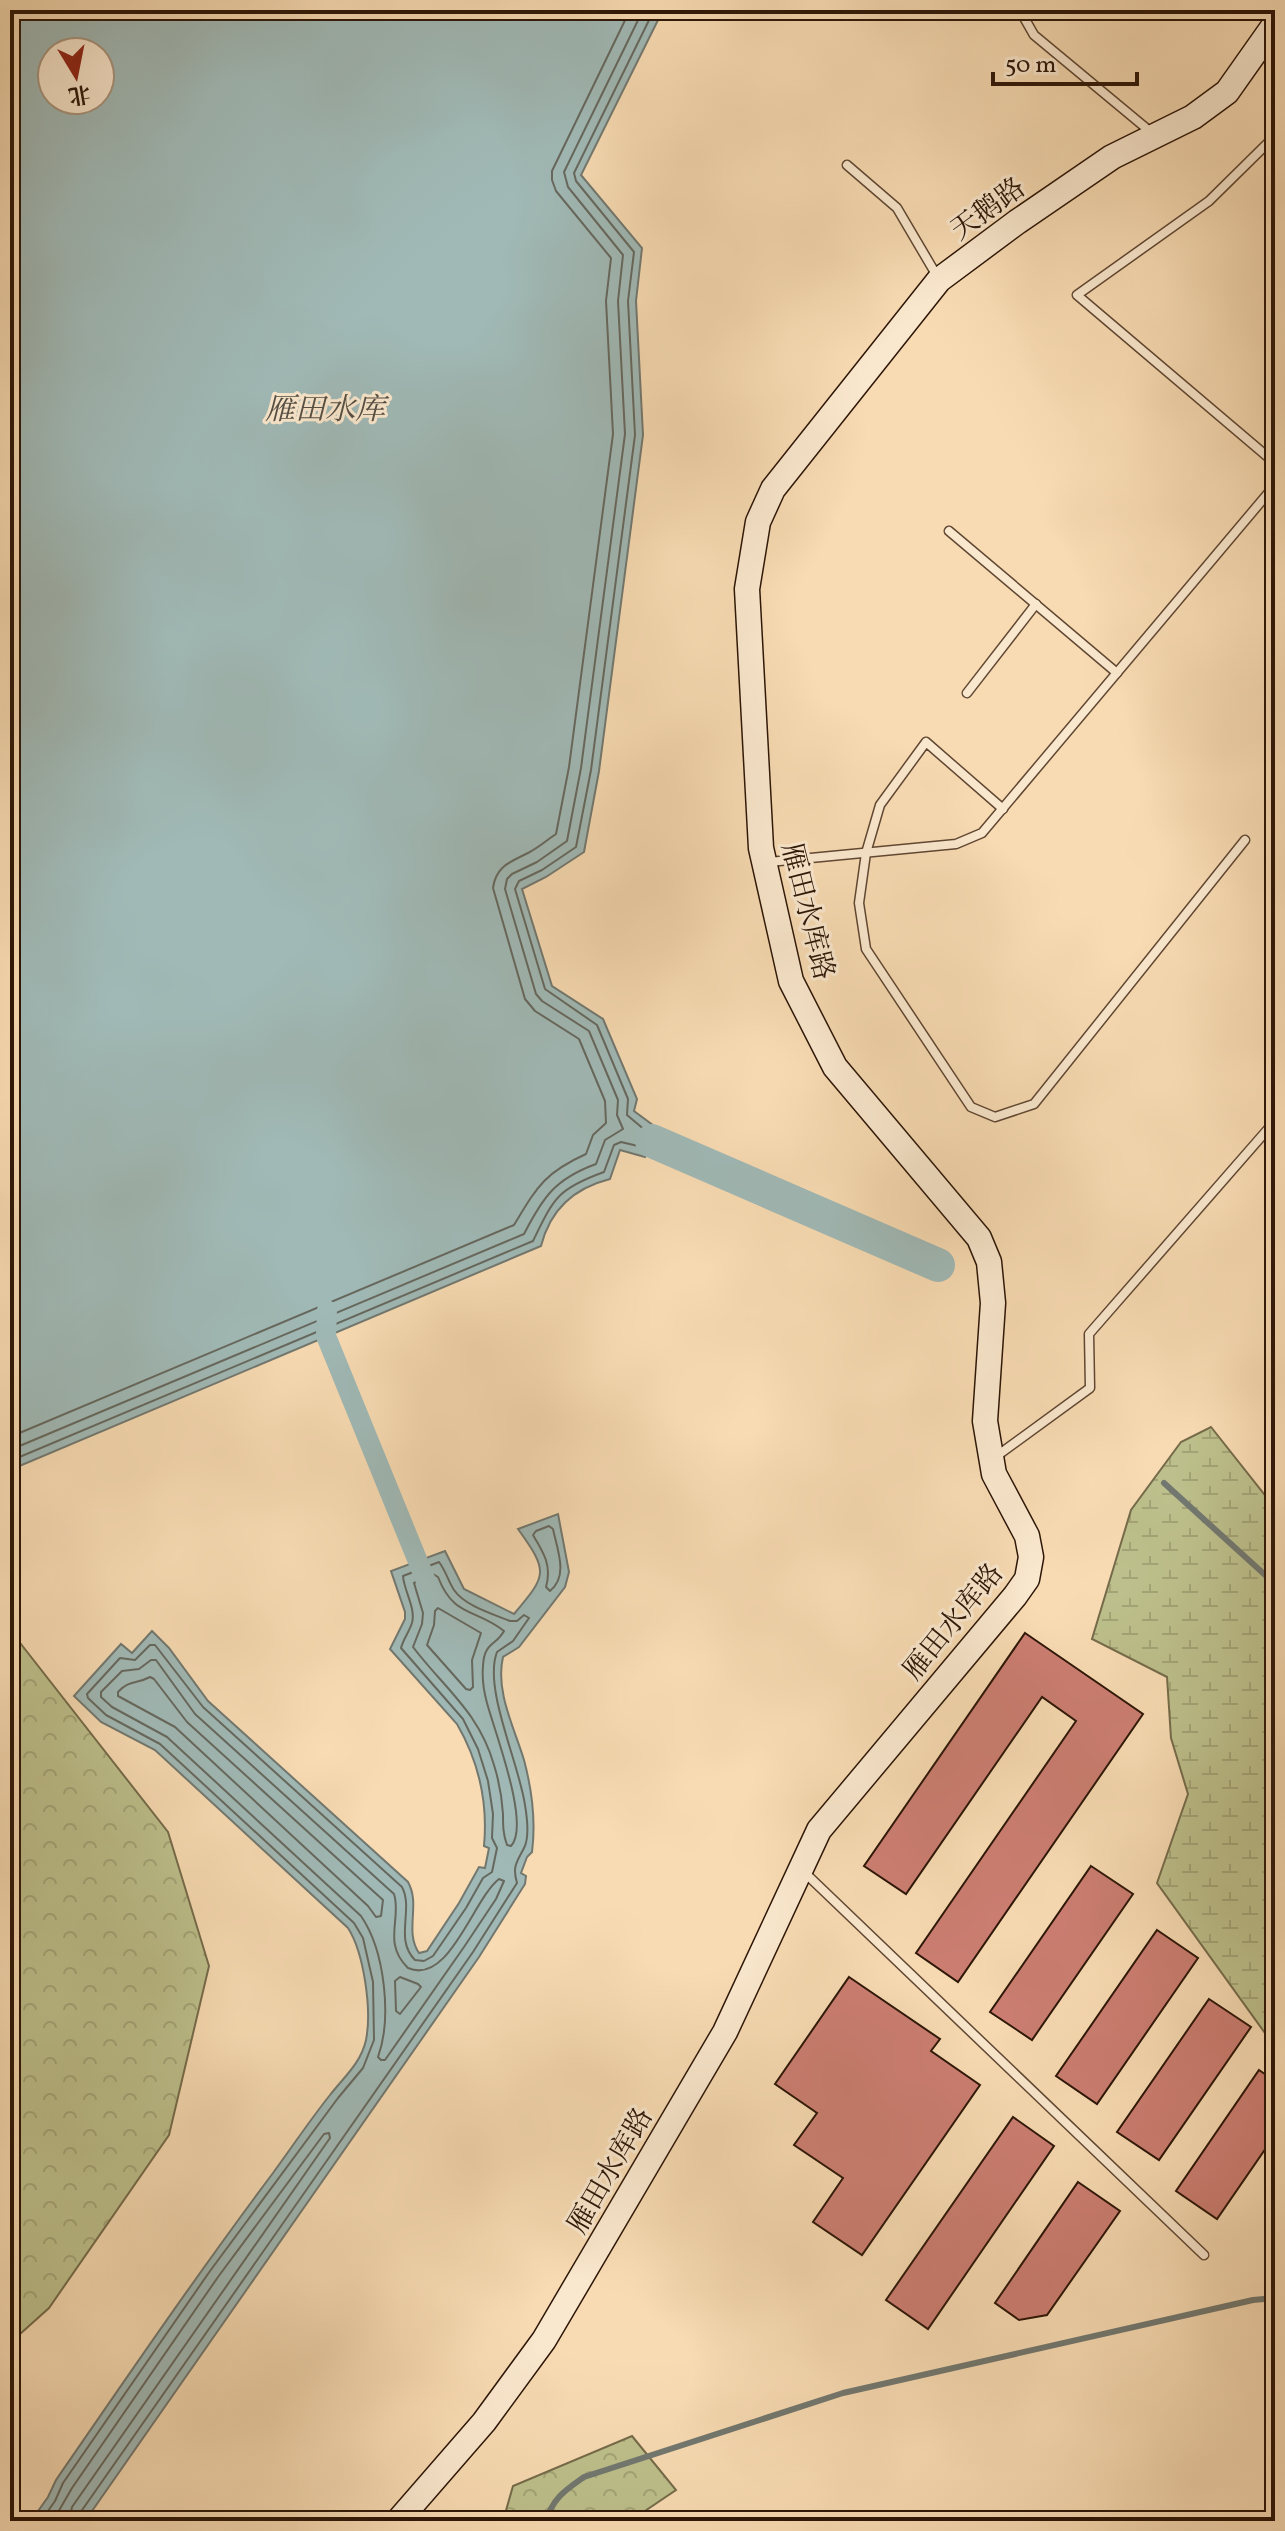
<svg xmlns="http://www.w3.org/2000/svg" width="1285" height="2531" font-family="Vollkorn,'Noto Serif SC',serif">
<style>
.forest{fill:url(#forest-crowns);stroke:#756b4a;stroke-width:2}
.wetland{fill:url(#wetland-marsh);stroke:#756b4a;stroke-width:2}
.water{fill:#a0b9b6;stroke:#727870;stroke-width:2;fill-rule:evenodd}
.lines{fill:none;stroke-linecap:round;stroke-linejoin:round}
.shore{stroke:#66685e;stroke-width:2}
.stream{stroke:#727870;stroke-width:6}
.canal{stroke:#a0b9b6;stroke-width:20}
.river{stroke:#a0b9b6;stroke-width:34}
.building{fill:#cc7e72;stroke:#2d1607;stroke-width:2}
.lane-casing{stroke:#604732;stroke-width:11}
.secondary-casing{stroke:#2d1607;stroke-width:27}
.lane{stroke:#fae8ce;stroke-width:8}
.secondary{stroke:#fae8ce;stroke-width:24}
.labels{text-anchor:middle;stroke-width:6;stroke-linejoin:round;paint-order:stroke}
.street-label{font-size:28px;fill:#2d1607;stroke:#fae8ce}
.water-label{font-size:30px;font-style:italic;fill:#554f44;stroke:#fae8ce}
</style>
<defs>
<pattern id="forest-crowns" width="20" height="18" patternUnits="userSpaceOnUse" patternTransform="scale(2)"><rect width="20" height="18" fill="#bdc08c"/><path d="M2 6a3 3 0 1 1 6 0M12 15a3 3 0 1 1 6 0" fill="none" stroke="#a3a477"/></pattern>
<pattern id="wetland-marsh" width="20" height="14" patternUnits="userSpaceOnUse" patternTransform="scale(2)"><rect width="20" height="14" fill="#bdc08c"/><path d="M1 5h8M5 5V1M11 12h8M15 12V8" fill="none" stroke="#a3a477"/></pattern>
</defs>
<rect width="100%" height="100%" fill="#f8dbb3"/>
<filter id="stains"><feTurbulence type="fractalNoise" baseFrequency=".0025" numOctaves="4"/><feColorMatrix values="0 0 0 0 .2 0 0 0 0 .09 0 0 0 0 .02 0 0 0 .5 -.17"/></filter>
<radialGradient id="worn" r=".72"><stop offset=".6" stop-color="#630" stop-opacity="0"/><stop offset="1" stop-color="#630" stop-opacity=".3"/></radialGradient>
<g class="forest">
<polygon points="10,1630 168,1832 209,1966 169,2135 49,2308 10,2343"/>
<polygon points="632,2436 676,2490 630,2521 503,2521 513,2486"/>
</g>
<polygon class="wetland" points="1211,1427 1275,1508 1275,2047 1157,1883 1188,1794 1171,1738 1167,1677 1092,1639 1131,1510 1181,1442"/>
<g class="water">
<path d="M 10,10 L 663,10 L 581,175 L 642,248 L 636,301 L 643,435 L 599,771 L 584,852 L 546,877 L 522,889 L 552,986 L 603,1019 L 637,1099 L 634,1111 L 657,1128 L 645,1157 L 620,1150 L 610,1179 C 574,1188 550,1210 541,1246 L 10,1470 ZM 52,52 L 100,52 L 100,100 L 52,100 Z"/>
<path d="M 558,1514 L 569,1572 L 565,1587 L 519,1647 L 503,1657 C 495,1691 514,1727 524,1760 C 532,1790 536,1821 532,1852 L 527,1857 L 521,1873 L 526,1876 L 525,1884 L 479,1957 L 85,2521 L 31,2521 L 48,2497 L 56,2480 C 127,2377 198,2273 273,2173 C 292,2147 310,2120 330,2095 C 344,2077 361,2063 366,2040 C 372,2010 364,1953 348,1928 L 155,1750 L 101,1722 L 74,1696 L 121,1644 L 132,1653 L 152,1631 L 169,1648 L 208,1701 L 408,1882 C 421,1905 404,1931 419,1953 L 427,1951 L 459,1903 L 479,1867 L 485,1868 L 489,1848 L 484,1846 C 488,1803 479,1762 457,1724 L 390,1649 L 405,1619 L 405,1612 L 391,1571 L 445,1551 L 464,1589 L 514,1614 C 547,1575 549,1572 518,1529 Z"/>
</g>
<g class="lines">
<g class="shore">
<path d="M 10,1437 L 514,1225 C 537,1187 544,1173 586,1154 L 593,1135 L 606,1123 L 605,1101 L 579,1039 L 535,1011 L 525,999 L 493,888 C 496,866 510,862 528,853 C 538,848 547,840 556,834 L 569,767 L 613,434 L 606,301 L 611,258 L 556,191 L 552,180 L 552,171 L 630,10"/>
<path d="M 10,1450 L 524,1234 C 543,1197 555,1179 596,1164 L 605,1140 L 623,1129 L 617,1115 L 618,1100 L 589,1031 L 542,1001 L 536,994 L 505,889 L 507,879 L 512,874 L 537,862 L 567,841 L 581,768 L 625,434 L 618,301 L 623,255 L 568,187 L 564,172 L 643,10"/>
<path d="M 10,1461 L 533,1241 C 554,1198 557,1189 604,1172 L 614,1145 L 621,1142 L 638,1146 L 642,1144 L 646,1131 L 627,1115 L 628,1099 L 597,1025 L 545,989 L 515,889 L 519,881 L 542,870 L 576,847 L 591,770 L 635,435 L 628,301 L 634,252 L 576,181 L 574,173 L 654,10"/>
<path d="M 549,1526 L 553,1529 C 557,1549 569,1576 550,1591 L 546,1587 C 552,1566 544,1553 533,1535 L 536,1531 Z"/>
<path d="M 433,1574 L 438,1577 C 454,1618 475,1608 504,1631 C 496,1646 484,1642 483,1666 C 482,1677 484,1692 487,1703 C 494,1730 531,1825 511,1846 L 507,1845 C 503,1834 503,1826 503,1814 C 502,1798 499,1781 494,1765 C 479,1712 444,1688 413,1647 L 422,1624 L 423,1613 L 414,1583 Z"/>
<polygon points="438,1608 481,1633 472,1660 473,1687 470,1690 466,1689 427,1645 434,1625 435,1611"/>
<path d="M 151,1660 L 156,1660 L 195,1714 L 394,1894 C 402,1918 382,1943 408,1968 C 449,1986 473,1899 499,1879 L 504,1881 L 496,1899 L 464,1947 L 385,2060 L 381,2060 L 378,2057 C 392,2018 385,1951 361,1916 L 167,1737 L 112,1707 L 101,1697 L 101,1692 L 122,1671 L 139,1669 Z"/>
<path d="M 150,1677 L 154,1679 L 187,1722 L 383,1900 L 381,1916 L 376,1917 L 368,1906 L 175,1727 L 118,1696 L 118,1692 C 129,1680 137,1684 150,1677 Z"/>
<polygon points="400,1977 418,1984 421,1987 400,2014 396,2011 395,1981"/>
<path d="M 41,2521 L 55,2501 L 63,2483 L 210,2271 L 338,2098 L 363,2068 L 374,2040 L 373,1982 L 363,1938 L 354,1923 L 160,1744 L 106,1715 L 88,1698 L 87,1694 L 120,1658 L 135,1660 L 150,1645 L 155,1645 L 203,1707 L 402,1887 C 414,1910 394,1939 415,1960 L 424,1961 L 433,1956 L 466,1908 L 483,1878 L 492,1872 L 497,1848 L 492,1838 L 493,1814 L 488,1781 L 478,1749 L 463,1719 L 401,1648 C 403,1640 409,1632 412,1623 C 416,1608 404,1591 403,1576 L 439,1562 C 446,1571 448,1581 454,1590 C 465,1606 493,1614 510,1621 L 517,1621 L 524,1615 L 529,1618 L 513,1641 L 497,1652 C 483,1688 519,1763 525,1805 C 527,1817 530,1837 524,1848 C 517,1862 512,1866 517,1883 L 473,1952 L 80,2513 L 79,2521"/>
<polyline points="53,2521 72,2488 218,2277 324,2134 329,2133 330,2138 72,2507 69,2521"/>
</g>
<g class="stream">
<polyline points="1164,1483 1275,1584"/>
<path d="M 547,2521 C 551,2499 567,2489 584,2477 L 843,2393 L 1253,2300 L 1275,2298"/>
</g>
<polyline class="canal" points="327,1310 326,1336 428,1586"/>
<polyline class="river" points="652,1141 938,1265"/>
</g>
<g class="building">
<polygon points="1025,1633 1143,1714 958,1982 916,1953 1076,1721 1042,1697 906,1894 864,1866"/>
<polygon points="1091,1866 1133,1894 1032,2040 990,2012"/>
<polygon points="1157,1930 1198,1958 1097,2104 1056,2076"/>
<polygon points="849,1977 940,2039 931,2051 980,2085 862,2255 813,2222 843,2178 794,2145 817,2113 775,2084"/>
<polygon points="1209,1999 1251,2027 1159,2160 1117,2132"/>
<polygon points="1259,2070 1275,2081 1275,2135 1217,2219 1176,2191"/>
<polygon points="1013,2117 1054,2146 928,2329 886,2300"/>
<polygon points="1078,2182 1120,2211 1047,2315 1019,2320 995,2303"/>
</g>
<g class="lines">
<g class="lane-casing">
<g id="lane">
<polyline points="1025,10 1022,14 1034,35 1152,133"/>
<polyline points="1275,136 1209,201 1077,295 1275,463"/>
<polyline points="847,165 897,208 937,276"/>
<polyline points="949,531 1117,673"/>
<polyline points="967,693 1036,604"/>
<polyline points="1003,809 926,742 880,805 866,853 859,903 866,949 971,1107 995,1117 1034,1104 1245,840"/>
<polyline points="769,862 956,844 982,833 1275,485"/>
<polyline points="994,1458 1090,1388 1089,1334 1275,1121"/>
<polyline points="803,1871 1204,2255"/>
</g>
</g>
<g class="secondary-casing">
<polyline id="secondary" points="398,2521 484,2422 544,2340 725,2032 819,1830 1015,1596 1027,1579 1031,1557 1027,1536 994,1474 985,1421 993,1303 989,1262 979,1238 835,1067 791,981 761,848 747,589 758,522 773,489 939,280 1017,222 1112,157 1193,117 1227,92 1275,24"/>
</g>
<use href="#lane" class="lane"/>
<use href="#secondary" class="secondary"/>
</g>
<g class="labels">
<g class="street-label">
<text transform="translate(987 208) rotate(-36)" y="10">天鹅路</text>
<text transform="translate(809 911) rotate(76)" y="10">雁田水库路</text>
<text transform="translate(952 1621) rotate(-51)" y="10">雁田水库路</text>
<text transform="translate(609 2170) rotate(-60)" y="10">雁田水库路</text>
</g>
<g class="water-label">
<text x="325" y="419">雁田水库</text>
</g>
</g>
<rect width="1285" height="2531" fill="none" stroke="#f8dbb3" stroke-width="40"/>
<rect x="12" y="12" width="1261" height="2507" fill="none" stroke="#2d1607" stroke-width="4"/>
<rect x="20" y="20" width="1245" height="2491" fill="none" stroke="#2d1607" stroke-width="2"/>
<g transform="translate(76 76) rotate(170)"><circle r="38" fill="#fae8ce" stroke="#a8947e" stroke-width="2"/>
<path d="M0-6L14 30L0 20L-14 30Z" fill="#8f2418"/>
<text y="-12" font-size="22" font-weight="bold" text-anchor="middle" fill="#2d1607">北</text>
</g>
<path d="M993 72v12h144v-12" fill="none" stroke="#2d1607" stroke-width="4"/>
<text x="1005" y="72" font-size="24" fill="#2d1607" stroke="#fae8ce" stroke-width="6" paint-order="stroke">50 m</text>
<rect width="100%" height="100%" filter="url(#stains)"/>
<rect width="100%" height="100%" fill="url(#worn)"/>
</svg>
